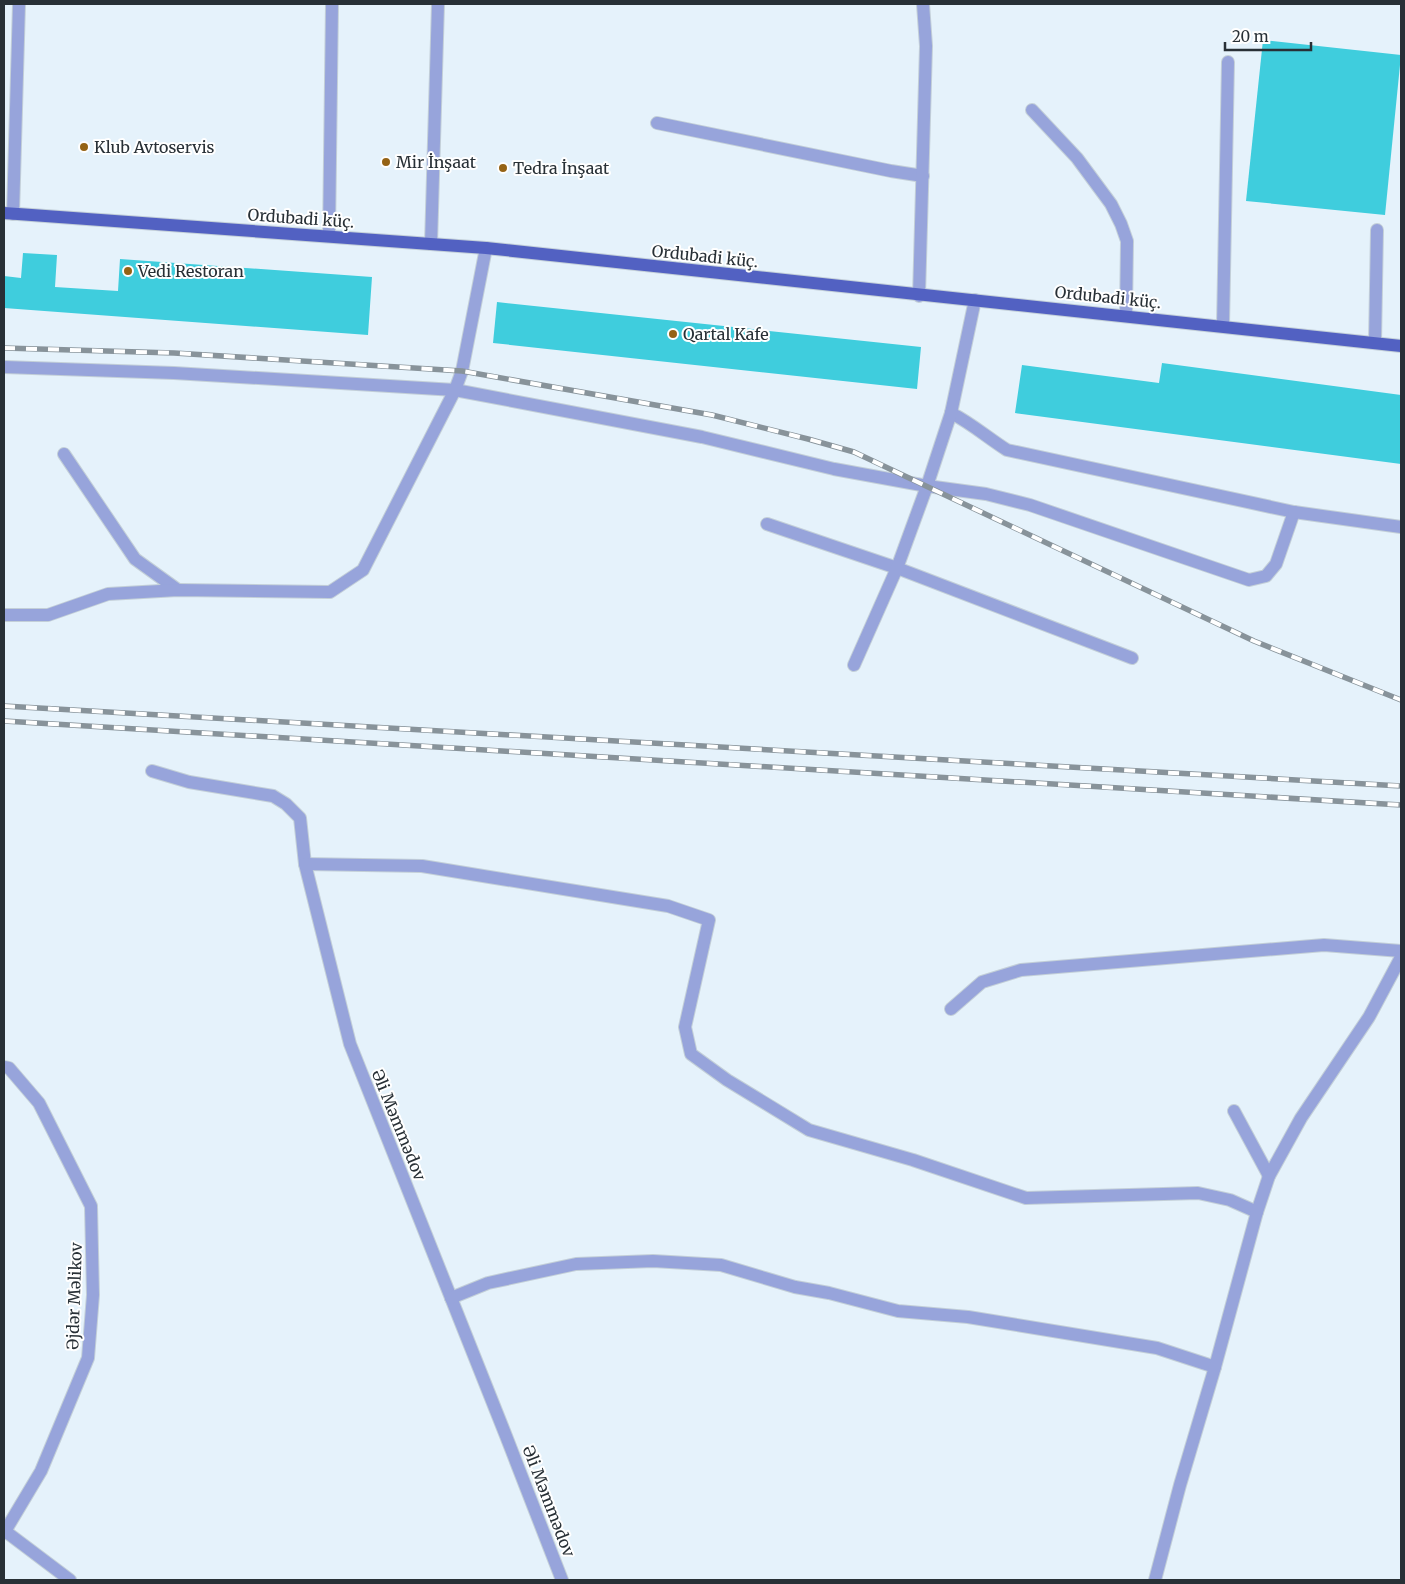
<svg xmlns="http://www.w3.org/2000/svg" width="1405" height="1584" font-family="Merriweather,serif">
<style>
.building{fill:#3fcddd}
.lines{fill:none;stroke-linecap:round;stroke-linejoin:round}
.minor-casing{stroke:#c3cfd8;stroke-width:14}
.major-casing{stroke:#c3cfd8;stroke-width:14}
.minor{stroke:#97a4db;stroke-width:12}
.major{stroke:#5261c2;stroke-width:12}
.rail-casing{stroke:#88939a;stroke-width:5.5}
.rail{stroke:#fff;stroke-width:4;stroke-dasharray:11;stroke-linecap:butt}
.poi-dot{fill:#956315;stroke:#fff;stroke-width:2}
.labels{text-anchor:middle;stroke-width:4;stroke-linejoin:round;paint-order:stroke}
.poi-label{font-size:16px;fill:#283036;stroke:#fff;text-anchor:start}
.street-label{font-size:16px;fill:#283036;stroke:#fff}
</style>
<rect width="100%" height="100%" fill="#e5f2fb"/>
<g class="building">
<polygon points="1263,40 1401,55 1385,215 1246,201"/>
<polygon points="23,253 57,255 55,287 118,291 120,259 372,277 368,335 4,308 4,276 21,278"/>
<polygon points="497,302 921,347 917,389 493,343"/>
<polygon points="1162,363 1401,395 1401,464 1015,413 1022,365 1159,383"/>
</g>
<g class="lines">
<g class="minor-casing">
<g id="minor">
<polyline points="1032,110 1077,158 1111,204 1121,224 1127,241 1126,315"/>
<polyline points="657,123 891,171 923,176"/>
<polyline points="13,214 19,4"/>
<polyline points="329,236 332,4"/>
<polyline points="431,244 438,4"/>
<polyline points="919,296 926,46 923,4"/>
<polyline points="1223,326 1228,62"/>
<polyline points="1375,343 1377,230"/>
<path d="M 4,367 L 174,373 L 455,390 L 702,437 L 834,469 L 927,486 L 986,494 L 1030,505 L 1249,580 L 1266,576 L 1276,564 L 1294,512 L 1007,450 C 988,438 971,423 951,413"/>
<polyline points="64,454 135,559 178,590"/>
<polyline points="1294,512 1401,527"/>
<polyline points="767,524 897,568 1132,658"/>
<polyline points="4,615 48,615 108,594 178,590 330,592 363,570 455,390 462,371 486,248"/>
<polyline points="854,665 897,568 927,486 951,413 975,300"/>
<polyline points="152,771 189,782 273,796 286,804 300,818 305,864 350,1044 506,1436 562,1580"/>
<polyline points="305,864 422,866 668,906 709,920 685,1027 691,1054 727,1080 809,1130 913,1160 1026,1198 1198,1193 1230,1200 1257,1212"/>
<polyline points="951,1009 982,982 1021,970 1324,945 1401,951"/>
<polyline points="4,1067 9,1068 39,1103 91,1206 93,1295 88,1358 41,1471 4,1533"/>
<polyline points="1234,1111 1269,1176"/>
<polyline points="451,1298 488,1283 576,1264 653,1261 721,1265 795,1287 829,1293 898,1311 968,1317 1157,1348 1215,1367"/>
<polyline points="5,1531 70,1580"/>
<polyline points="1155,1580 1180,1485 1215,1367 1257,1212 1269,1176 1301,1118 1369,1017 1401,957"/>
</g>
</g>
<g class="major-casing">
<polyline id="major" points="4,213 486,248 1401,346"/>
</g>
<use href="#minor" class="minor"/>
<use href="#major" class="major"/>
<g class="rail-casing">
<g id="rail">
<polyline points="4,348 174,353 462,371 712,415 808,439 854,452 1254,641 1401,700"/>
<polyline points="4,706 1401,786"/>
<polyline points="4,721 1401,805"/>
</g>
</g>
<use href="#rail" class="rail"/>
</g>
<g class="poi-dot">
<circle cx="84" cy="147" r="5"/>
<circle cx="386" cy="162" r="5"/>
<circle cx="503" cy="168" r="5"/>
<circle cx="128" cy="271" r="5"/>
<circle cx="673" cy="334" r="5"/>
</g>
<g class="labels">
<g class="poi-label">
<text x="94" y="153">Klub Avtoservis</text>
<text x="396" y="168">Mir İnşaat</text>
<text x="513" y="174">Tedra İnşaat</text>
<text x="138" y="277">Vedi Restoran</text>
<text x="683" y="340">Qartal Kafe</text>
</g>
<g class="street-label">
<text transform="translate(301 218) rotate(4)" y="6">Ordubadi küç.</text>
<text transform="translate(705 256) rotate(6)" y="6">Ordubadi küç.</text>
<text transform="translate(1108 297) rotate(6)" y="6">Ordubadi küç.</text>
<text transform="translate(399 1125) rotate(68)" y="6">Əli Məmmədov</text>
<text transform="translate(74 1296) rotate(-88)" y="6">Əjdər Məlikov</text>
<text transform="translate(549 1501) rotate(69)" y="6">Əli Məmmədov</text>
</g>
</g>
<rect width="1405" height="1584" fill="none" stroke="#283036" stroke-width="10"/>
<path d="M1225 42v8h86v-8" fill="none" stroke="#283036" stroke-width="2.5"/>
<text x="1232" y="42" font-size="15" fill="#283036" stroke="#ffffff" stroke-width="4" paint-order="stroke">20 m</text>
</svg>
